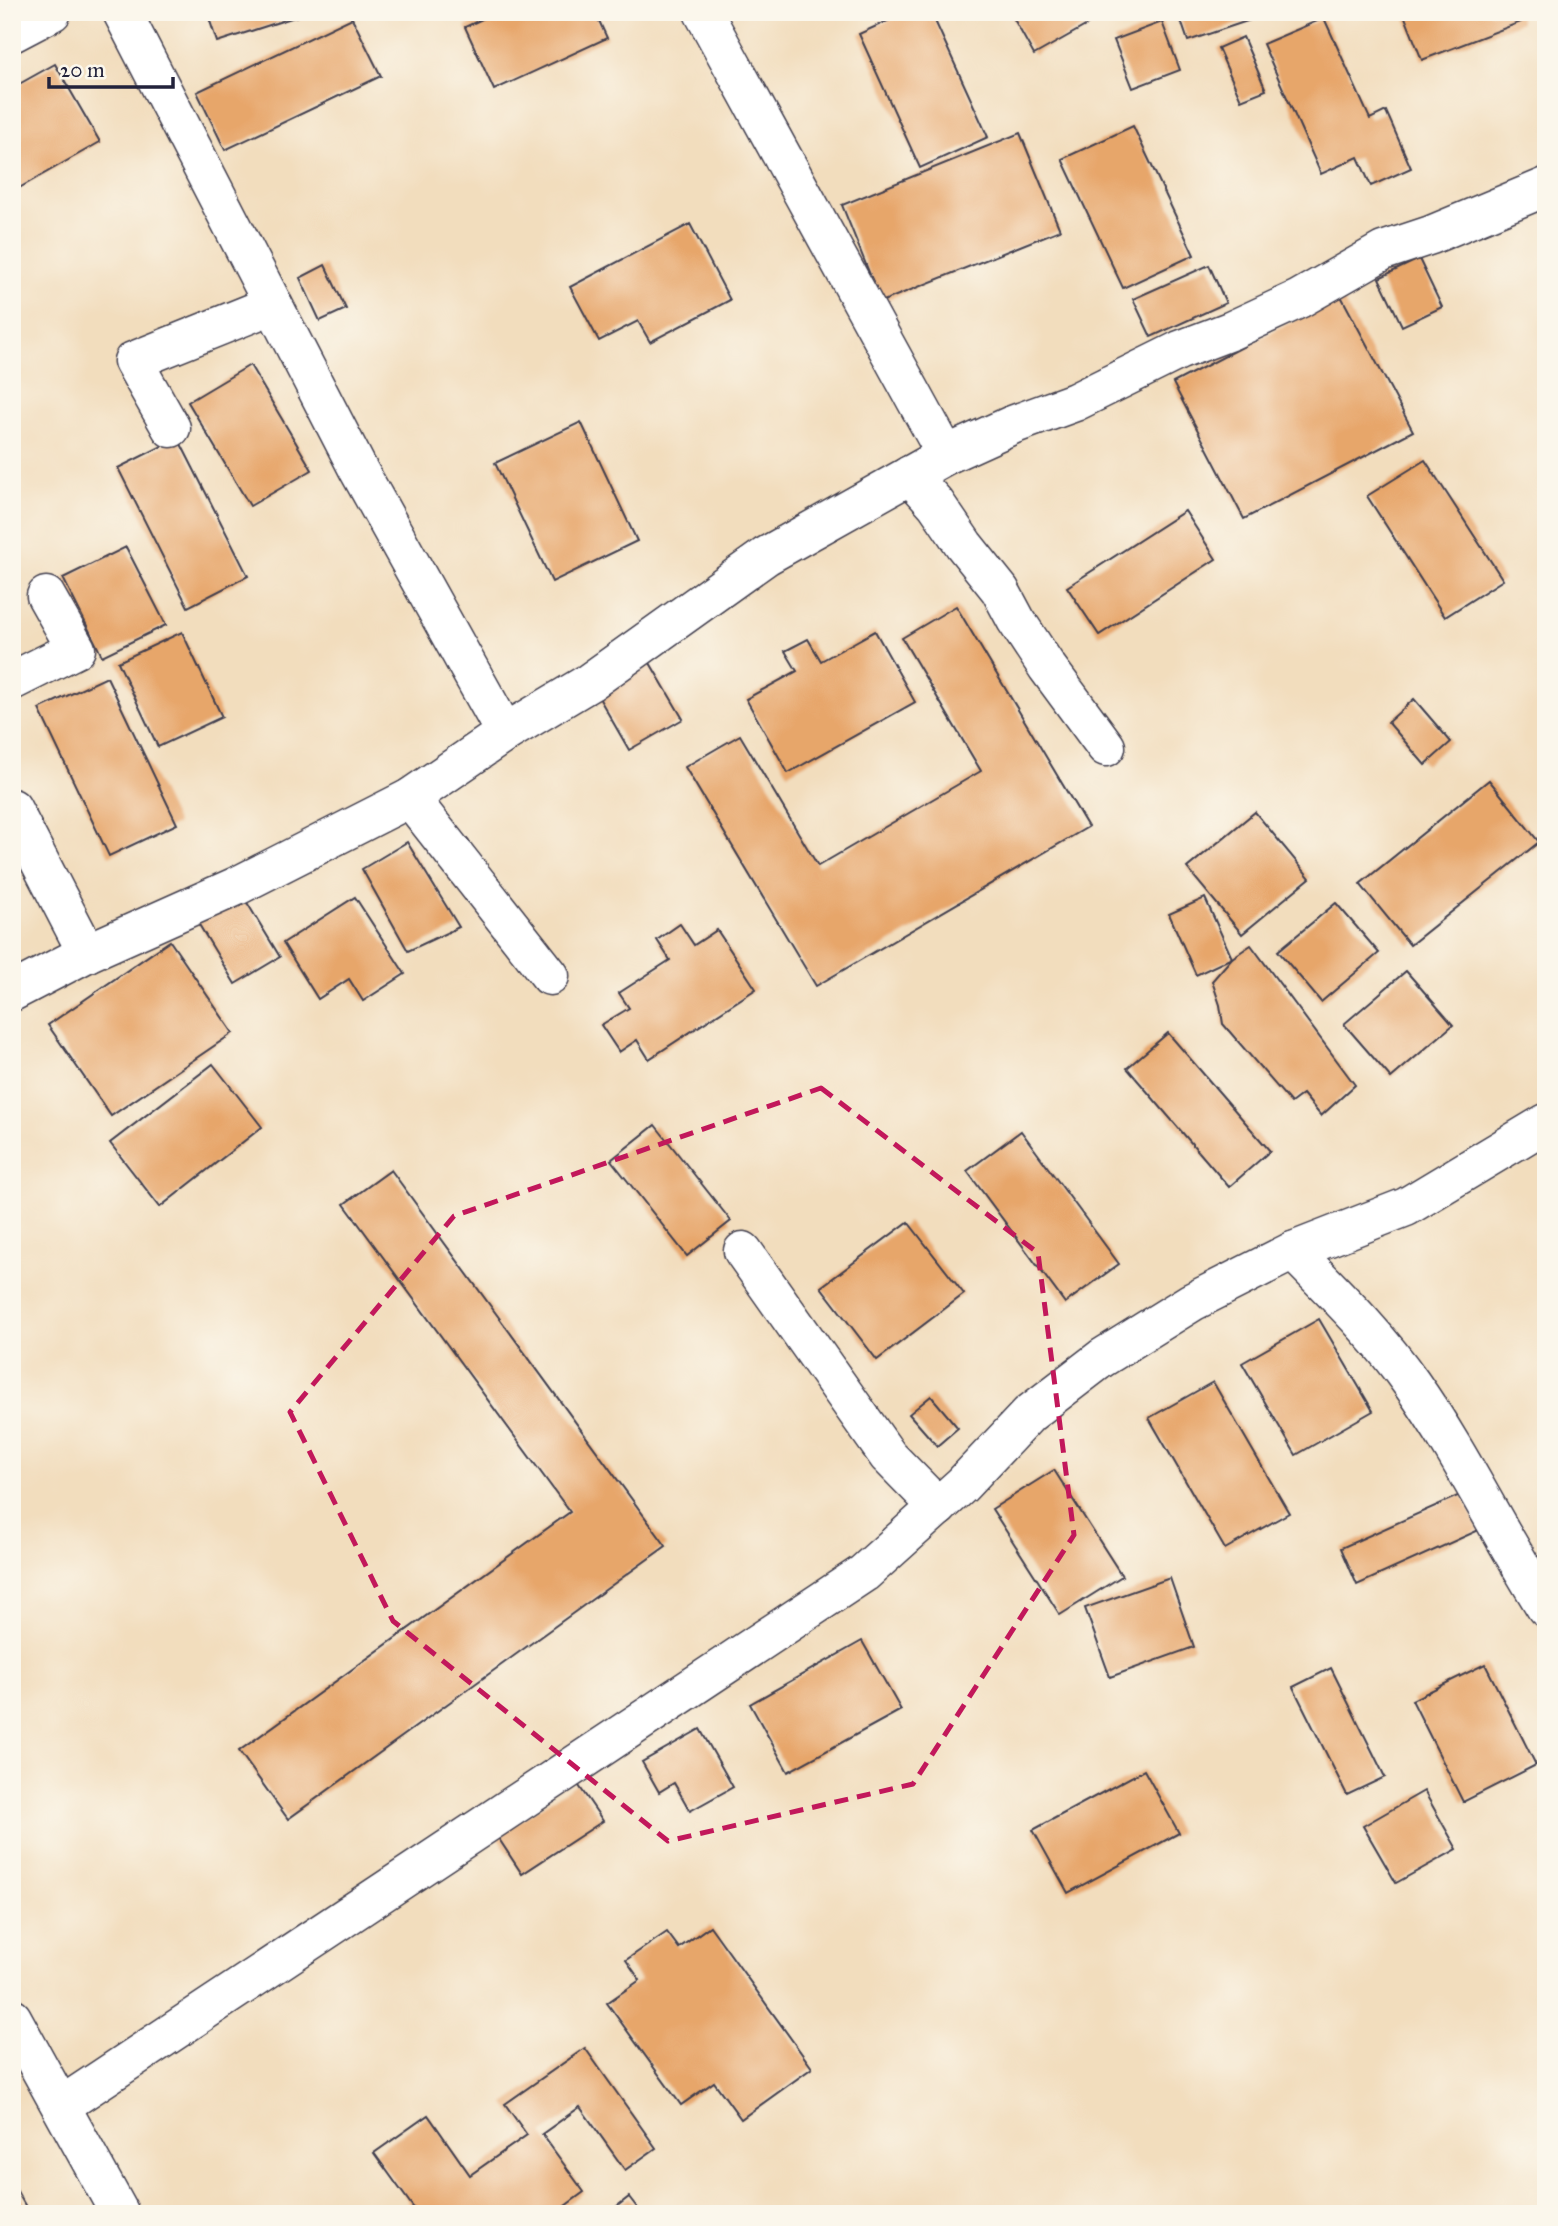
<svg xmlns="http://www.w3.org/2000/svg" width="1558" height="2226" font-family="'IM FELL Great Primer',serif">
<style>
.building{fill:#e7a66a}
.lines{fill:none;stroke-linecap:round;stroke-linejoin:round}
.minor-casing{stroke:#413e4e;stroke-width:41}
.major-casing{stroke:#413e4e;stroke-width:41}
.minor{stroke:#fff;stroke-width:38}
.major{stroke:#fff;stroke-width:38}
.marked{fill:none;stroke:#c2185b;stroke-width:5;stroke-dasharray:14 9;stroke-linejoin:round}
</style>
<rect width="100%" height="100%" fill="#fbf7ec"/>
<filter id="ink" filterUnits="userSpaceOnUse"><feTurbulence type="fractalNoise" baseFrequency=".0143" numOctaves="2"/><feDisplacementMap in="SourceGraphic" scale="14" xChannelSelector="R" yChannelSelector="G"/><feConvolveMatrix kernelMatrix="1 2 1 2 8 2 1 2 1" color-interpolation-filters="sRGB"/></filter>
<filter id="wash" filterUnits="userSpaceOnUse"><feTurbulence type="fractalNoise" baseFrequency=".00686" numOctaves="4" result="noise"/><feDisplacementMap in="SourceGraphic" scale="28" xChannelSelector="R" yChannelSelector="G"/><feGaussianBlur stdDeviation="1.57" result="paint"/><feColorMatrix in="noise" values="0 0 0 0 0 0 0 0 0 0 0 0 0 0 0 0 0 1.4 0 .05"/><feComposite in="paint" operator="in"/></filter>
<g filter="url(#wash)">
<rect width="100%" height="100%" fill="#f2ddbd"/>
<g id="blocks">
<g class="building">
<polygon points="207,12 307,12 307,13 217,42"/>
<polygon points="497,12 595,12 607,38 494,90 465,27"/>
<polygon points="907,12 931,12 988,137 920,168 859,34"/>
<polygon points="1010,12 1110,12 1034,55"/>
<polygon points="1178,12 1271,12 1271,13 1188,41"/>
<polygon points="1403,12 1518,12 1521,22 1422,60"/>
<polygon points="352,18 381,76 225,150 197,92"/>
<polygon points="1324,18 1370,119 1386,111 1411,168 1371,186 1358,157 1321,174 1263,44"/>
<polygon points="1162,22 1180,70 1133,88 1114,40"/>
<polygon points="1243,37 1266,90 1241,100 1218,48"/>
<polygon points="55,64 100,142 12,192 12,88"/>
<polygon points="1133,126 1194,255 1123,288 1062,159"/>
<polygon points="1020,133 1060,230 881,302 842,205"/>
<polygon points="690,224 730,300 650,342 638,321 599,341 570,287"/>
<polygon points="1419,259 1442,307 1402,326 1379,278"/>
<polygon points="325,265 346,309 320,321 300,278"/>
<polygon points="1209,265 1226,303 1151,337 1133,299"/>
<polygon points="1341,296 1413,431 1244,519 1173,383"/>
<polygon points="250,365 312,470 250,506 188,402"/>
<polygon points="581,422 637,541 552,582 495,463"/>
<polygon points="178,438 248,576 188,607 118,468"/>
<polygon points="1425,460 1503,580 1445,617 1367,496"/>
<polygon points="1185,511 1216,559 1099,635 1067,587"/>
<polygon points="126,547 166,625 102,656 63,578"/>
<polygon points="956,606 1088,827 816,986 685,767 740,735 818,866 981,771 902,638"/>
<polygon points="875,631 915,702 788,773 746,699 797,671 785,651 808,639 821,661"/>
<polygon points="182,632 222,717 158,747 118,662"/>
<polygon points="643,651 683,719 629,750 590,682"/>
<polygon points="107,677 177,824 109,856 39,709"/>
<polygon points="1414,699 1451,742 1425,765 1388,722"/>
<polygon points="1489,780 1539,842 1410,945 1360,884"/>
<polygon points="1255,812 1310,878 1242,934 1187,868"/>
<polygon points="407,842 459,927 408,951 362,869"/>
<polygon points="237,886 280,957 235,984 192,913"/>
<polygon points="355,897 405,974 363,1001 349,979 318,999 283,943"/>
<polygon points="1205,898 1232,958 1196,975 1169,914"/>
<polygon points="1336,903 1379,953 1321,1002 1278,951"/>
<polygon points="680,924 694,945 717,930 756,989 649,1059 637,1040 619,1052 601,1025 629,1008 619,993 670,960 657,940"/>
<polygon points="170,941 233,1033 111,1116 48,1025"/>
<polygon points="1251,945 1355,1085 1321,1116 1303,1094 1291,1103 1223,1024 1220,1005 1212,981 1232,958"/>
<polygon points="1406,971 1453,1025 1391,1078 1344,1024"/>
<polygon points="1168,1033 1270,1151 1229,1187 1127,1068"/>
<polygon points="213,1064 262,1127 160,1207 110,1143"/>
<polygon points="655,1125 731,1221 687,1256 611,1160"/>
<polygon points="1021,1131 1119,1264 1065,1303 967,1171"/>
<polygon points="391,1170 666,1546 288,1819 239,1751 570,1512 344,1204"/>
<polygon points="908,1222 964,1294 877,1360 821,1287"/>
<polygon points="1319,1319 1373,1411 1296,1455 1242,1363"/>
<polygon points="1213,1382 1289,1513 1225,1549 1149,1418"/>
<polygon points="931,1396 958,1428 937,1446 909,1414"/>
<polygon points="1054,1470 1122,1576 1060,1615 992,1509"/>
<polygon points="1462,1494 1479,1530 1357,1585 1341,1548"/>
<polygon points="1170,1578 1194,1647 1110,1677 1085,1608"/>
<polygon points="862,1641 901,1710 788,1772 750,1704"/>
<polygon points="1485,1664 1536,1765 1463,1802 1412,1700"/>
<polygon points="1331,1668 1385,1777 1347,1795 1293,1687"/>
<polygon points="700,1729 733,1787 690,1811 674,1783 659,1792 642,1762"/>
<polygon points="1144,1770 1179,1833 1068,1893 1033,1830"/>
<polygon points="577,1783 603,1821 522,1874 497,1836"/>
<polygon points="1424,1791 1457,1849 1396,1883 1363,1826"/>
<polygon points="710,1926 812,2068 741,2119 714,2082 681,2105 607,2003 640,1980 626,1960 667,1932 679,1948"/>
<polygon points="585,2048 656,2148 625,2170 580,2107 542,2134 584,2192 554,2214 418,2214 374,2153 428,2115 470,2175 527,2135 505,2104"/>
<polygon points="14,2186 30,2214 12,2214"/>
<polygon points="629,2197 642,2214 607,2214"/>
</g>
</g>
</g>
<g filter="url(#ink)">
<use href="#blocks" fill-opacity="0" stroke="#413e4e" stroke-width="2"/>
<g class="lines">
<g class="minor-casing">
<g id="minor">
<polyline points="122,12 358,469 505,733"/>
<polyline points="12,33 52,12"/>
<polyline points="171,428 133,361 272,305"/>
<polyline points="946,455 1012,425 1075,402 1180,350 1230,331 1299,299 1383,251 1431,235 1546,187"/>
<polyline points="910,475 936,504 964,545 1000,590 1016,620 1047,667 1106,747"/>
<polyline points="12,681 76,649 46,596"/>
<polyline points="410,798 550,976"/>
<polyline points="12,808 87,953"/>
<polyline points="12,992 87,953 237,886 410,798 505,733 590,682 766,556 946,455 703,12"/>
<polyline points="743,1251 888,1456 938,1507"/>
<path d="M 1293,1251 C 1334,1293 1377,1334 1411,1383 C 1462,1455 1499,1534 1546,1608"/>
<polyline points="61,2106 864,1573 962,1485 1029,1414 1102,1358 1192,1302 1293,1251 1406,1207 1546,1123"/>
</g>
</g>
<g class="major-casing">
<polyline id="major" points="12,2018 120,2214"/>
</g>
<use href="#minor" class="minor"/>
<use href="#major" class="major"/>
</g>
</g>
<path class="marked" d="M 821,1088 L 1038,1253 L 1074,1535 L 913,1784 L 668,1841 L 393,1621 L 290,1412 L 454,1216 Z"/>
<rect width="1558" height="2226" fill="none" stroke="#fbf7ec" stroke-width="42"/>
<path d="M49 77v10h124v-10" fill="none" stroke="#22223b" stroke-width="3.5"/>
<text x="60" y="77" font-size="21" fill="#22223b" stroke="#fbf7ec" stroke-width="5" paint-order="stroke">20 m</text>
</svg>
